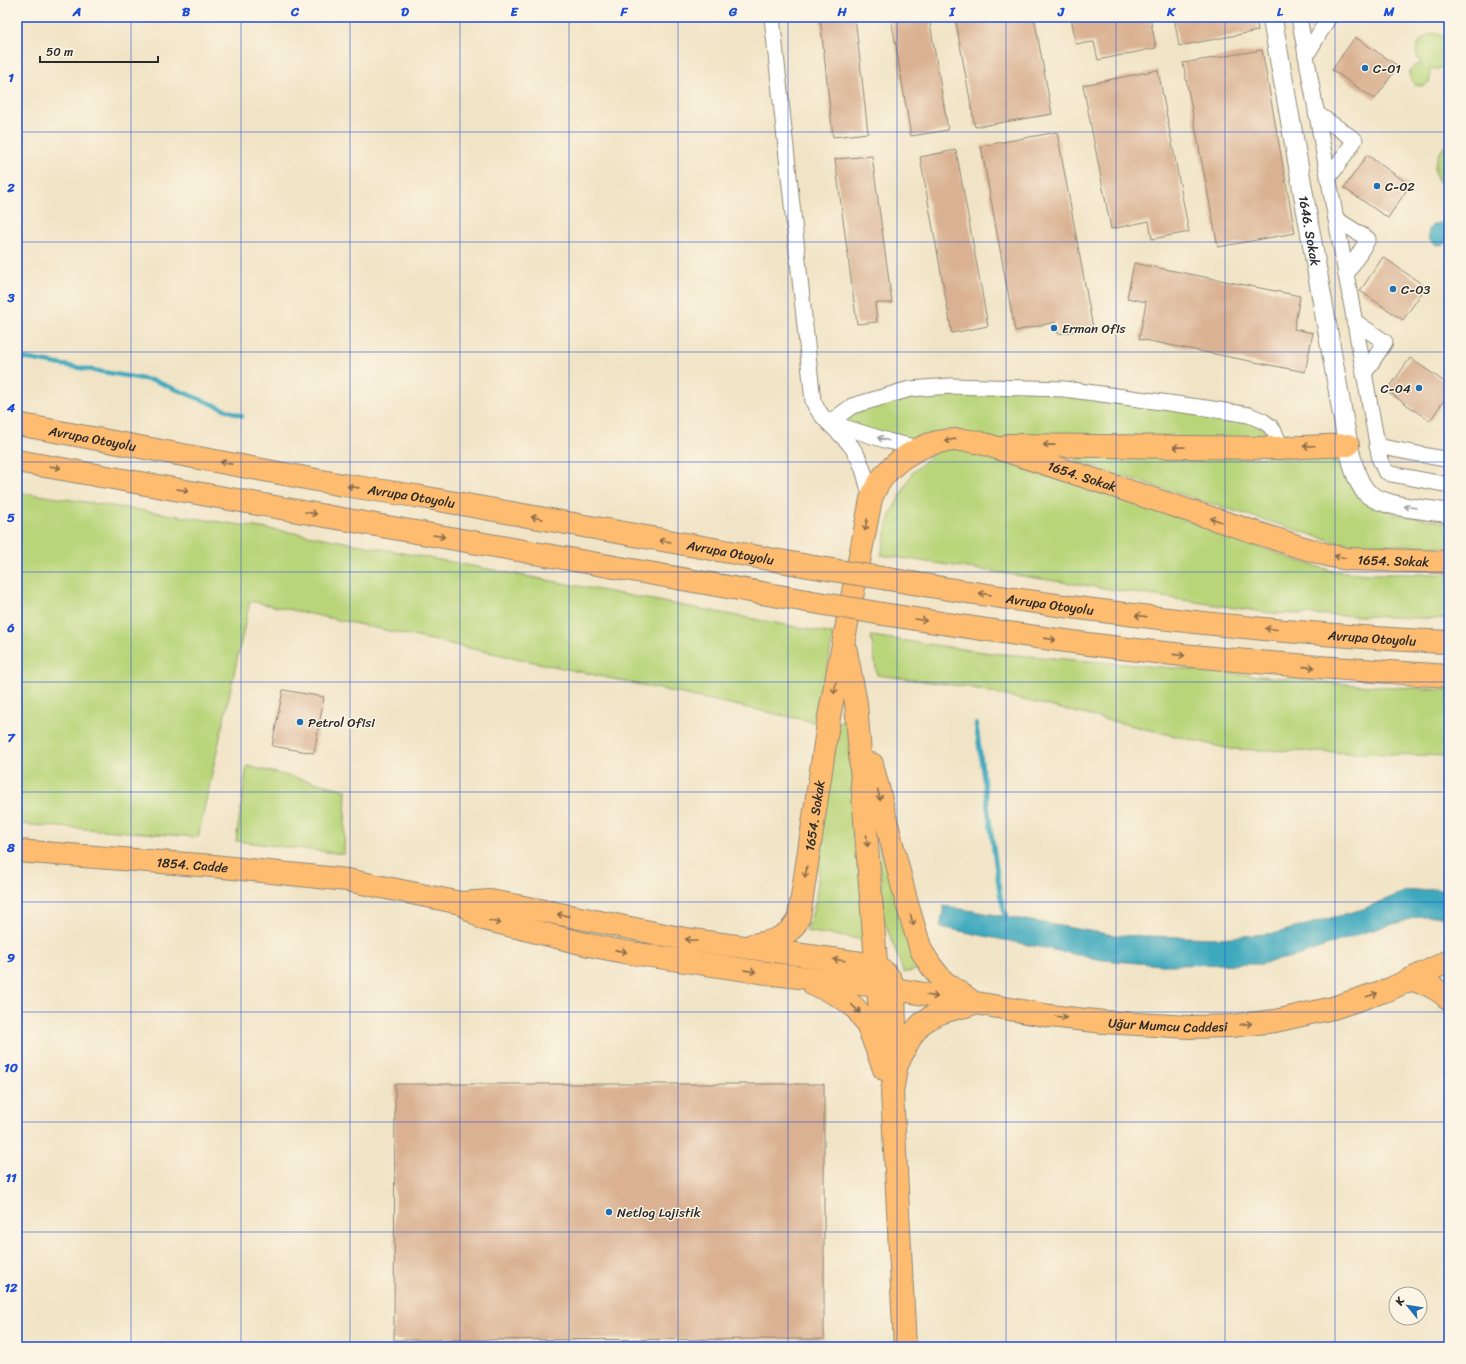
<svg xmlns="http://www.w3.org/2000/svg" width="1466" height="1364" font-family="Sriracha,sans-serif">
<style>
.green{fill:#b9d57a;stroke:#728052}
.water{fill:#3da9bd;stroke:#346a74}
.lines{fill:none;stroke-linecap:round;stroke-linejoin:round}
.stream{stroke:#3da9bd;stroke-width:4.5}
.building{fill:#dab293}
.minor-casing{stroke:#8e8878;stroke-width:17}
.tertiary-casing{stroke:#8e8878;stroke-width:21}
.primary-casing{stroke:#8e8878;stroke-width:24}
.motorway-casing{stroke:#8e8878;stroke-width:24}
.minor{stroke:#fff;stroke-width:15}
.tertiary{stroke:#fff;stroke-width:19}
.primary{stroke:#febc71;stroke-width:22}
.motorway{stroke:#febc71;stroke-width:22}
.motorway-bridge-casing{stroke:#8e8878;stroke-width:24;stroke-linecap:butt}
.motorway-bridge{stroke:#febc71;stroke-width:22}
.oneway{stroke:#a0a0a0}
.oneway2{stroke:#8a6c4a}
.grid{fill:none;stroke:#1d4ed8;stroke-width:1;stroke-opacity:0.55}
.poi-dot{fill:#1f6fb2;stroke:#fcf5e5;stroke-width:1.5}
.labels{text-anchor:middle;stroke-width:3;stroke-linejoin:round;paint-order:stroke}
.poi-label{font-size:13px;fill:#2b2b2b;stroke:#fcf5e5;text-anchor:start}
.street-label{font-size:13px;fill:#2b2b2b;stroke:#fcf5e5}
.neatline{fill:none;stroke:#1d4ed8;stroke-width:1.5}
.grid-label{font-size:13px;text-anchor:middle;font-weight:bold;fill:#1d4ed8}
</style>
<rect width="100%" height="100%" fill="#fcf5e5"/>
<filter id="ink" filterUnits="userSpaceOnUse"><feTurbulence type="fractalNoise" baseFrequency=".025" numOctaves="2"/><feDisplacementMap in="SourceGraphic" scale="8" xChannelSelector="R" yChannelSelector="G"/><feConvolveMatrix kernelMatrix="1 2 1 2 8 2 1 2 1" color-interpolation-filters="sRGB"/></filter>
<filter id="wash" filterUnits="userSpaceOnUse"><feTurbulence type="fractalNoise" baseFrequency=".012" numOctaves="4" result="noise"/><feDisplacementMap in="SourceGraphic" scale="16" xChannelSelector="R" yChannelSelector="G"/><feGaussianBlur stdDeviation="0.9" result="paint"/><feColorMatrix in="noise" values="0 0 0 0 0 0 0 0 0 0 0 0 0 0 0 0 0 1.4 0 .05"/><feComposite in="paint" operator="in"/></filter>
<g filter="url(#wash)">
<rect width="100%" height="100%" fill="#f1e4c6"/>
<g class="green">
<path d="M 1433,33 L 1445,36 L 1449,41 L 1449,61 C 1443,68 1437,71 1429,68 L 1431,75 L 1429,82 C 1420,90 1410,85 1409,73 C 1412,67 1416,64 1422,64 C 1410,52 1418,37 1433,33 Z"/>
<path d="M 1447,144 L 1449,144 L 1449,189 C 1428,180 1433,157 1447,144 Z"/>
<polygon points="993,386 1250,416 1281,448 929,446 829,423 910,389"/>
<polygon points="957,448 1073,479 1295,560 1332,571 1367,574 1449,574 1449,619 1270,613 881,555 890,515 912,473 936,451"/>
<polygon points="1096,456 1197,459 1280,456 1299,459 1331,456 1341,463 1358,497 1394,513 1449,523 1449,547 1339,543 1076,462 1076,459"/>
<polygon points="17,492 302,534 833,634 818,723 250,601 198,837 17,824"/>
<polygon points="871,636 991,653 1173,668 1356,685 1449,690 1449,756 1230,749 969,687 877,675"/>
<path d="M 844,718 L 848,720 L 865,940 L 805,931 C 821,905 818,856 822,825 C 826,791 833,756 839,722 Z"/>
<polygon points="247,766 346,790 344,854 236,841"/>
<polygon points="876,809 921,969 904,973 884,920"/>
</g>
<g class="water">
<circle cx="1439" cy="234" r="11"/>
<polygon points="1437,889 1449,893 1449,918 1444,916 1421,916 1359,934 1301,955 1260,964 1161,965 1103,960 940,927 944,906 1113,935 1220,938 1277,933 1363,909 1406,891"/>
</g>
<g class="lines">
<g class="stream">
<polyline points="17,357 155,381 242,416"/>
<polyline points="976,724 1000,894 1004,911 1011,922"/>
</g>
</g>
<g id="blocks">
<g class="building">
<polygon points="820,17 855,17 868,133 833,137"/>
<polygon points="891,17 929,17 948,130 911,136"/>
<polygon points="955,17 1034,17 1052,114 975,127"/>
<polygon points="1071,17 1150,17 1156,48 1098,60 1094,42 1076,44"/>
<polygon points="1174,17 1256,17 1258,31 1179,46"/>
<polygon points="1355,37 1398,66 1375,99 1332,70"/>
<polygon points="1262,50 1295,233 1218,247 1183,63"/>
<polygon points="1158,70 1189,232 1152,239 1149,221 1111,229 1083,85"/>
<polygon points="1057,132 1093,328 1058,334 1056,322 1015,331 981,146"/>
<polygon points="956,150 988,326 952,333 920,157"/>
<polygon points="1367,155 1410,185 1388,218 1344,188"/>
<polygon points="872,156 892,303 875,303 877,322 857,324 835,159"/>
<polygon points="1383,257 1426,287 1403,320 1360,291"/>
<polygon points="1134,263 1300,296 1294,329 1313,333 1305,372 1139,339 1146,302 1127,298"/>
<polygon points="1410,358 1449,385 1449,393 1430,421 1387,391"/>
<polygon points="283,690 324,697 314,753 272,746"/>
<polygon points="395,1084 824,1084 824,1339 394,1340"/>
</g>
</g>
</g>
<g filter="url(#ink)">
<use href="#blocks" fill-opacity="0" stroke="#8e8878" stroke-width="1"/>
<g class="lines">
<g class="minor-casing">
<g id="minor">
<path d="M 772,17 L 813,401 C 821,420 839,431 851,446 C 863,462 866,480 871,499"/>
<polyline points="1299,17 1380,460 1385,471 1391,474 1449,485"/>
<polyline points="1306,56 1329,17"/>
<polyline points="1316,113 1355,140 1328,179"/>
<polyline points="1336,219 1368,239 1346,275"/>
<polyline points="1354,321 1385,342 1364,374"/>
<polyline points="829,423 852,406 910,389 951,386 1064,389 1206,408 1249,415 1263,421 1270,426 1275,433 1281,448"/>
<polyline points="831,423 888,441 920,448"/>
<polyline points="1377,446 1449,460"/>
</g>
</g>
<g class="tertiary-casing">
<g id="tertiary">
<path id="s1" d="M 1272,17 L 1348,445 C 1352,459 1354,475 1363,488 C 1375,508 1427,509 1449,513"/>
</g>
</g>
<g class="primary-casing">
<g id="primary">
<polyline points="1009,445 1281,448 1348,445"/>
<polyline points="846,651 856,703 882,1040"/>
<polyline points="872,764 907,904 921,950 931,966 943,981 970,1000"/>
<path id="s2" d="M 17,851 L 213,866 L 347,880 L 461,903 L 490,901 L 540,910 L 685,939 L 862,963 C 878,966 891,972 894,989 L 896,1068 L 892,1092 L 905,1347"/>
<path id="s3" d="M 461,903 L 484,919 L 589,945 L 624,952 L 773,974 L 878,986 L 1050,1016 L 1104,1022 L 1189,1027 L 1231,1026 L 1275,1021 L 1333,1008 L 1390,989 L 1449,961"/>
<path id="s4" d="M 752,945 C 772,942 791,937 799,917 L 829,717 L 871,499 C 883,465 922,439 958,440 C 968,440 978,442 988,445 L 1297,546 L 1331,556 L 1348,559 L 1449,562"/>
<path d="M 1410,980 C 1426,983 1437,988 1449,999"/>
<path d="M 814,985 C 866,1003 866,1022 884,1069"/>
<path d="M 897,1065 C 917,1021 922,1016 969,1005"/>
</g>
</g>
<g class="motorway-casing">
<g id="motorway">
<path id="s5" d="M 17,424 L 343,485 L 416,496 L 814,567"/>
<polyline points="17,461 376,525 807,601"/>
<path id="s6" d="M 888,579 C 1016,601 1145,618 1274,630 C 1332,635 1391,640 1449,642"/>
<path d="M 883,614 C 980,629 1077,644 1174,654 C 1265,664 1357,670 1449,676"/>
</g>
</g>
<use href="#minor" class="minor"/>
<use href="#tertiary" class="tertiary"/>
<use href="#primary" class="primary"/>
<use href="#motorway" class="motorway"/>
<g class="motorway-bridge-casing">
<g id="motorway-bridge">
<polyline points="814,567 888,579"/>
<polyline points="807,601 883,614"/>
</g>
</g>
<use href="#motorway-bridge" class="motorway-bridge"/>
</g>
<defs><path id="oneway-shaft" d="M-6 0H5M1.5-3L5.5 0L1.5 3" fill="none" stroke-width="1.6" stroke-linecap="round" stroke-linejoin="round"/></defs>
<g class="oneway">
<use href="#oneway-shaft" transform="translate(883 439) rotate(-164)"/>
<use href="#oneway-shaft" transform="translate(1410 507) rotate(-172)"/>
</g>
<g class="oneway2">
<use href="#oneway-shaft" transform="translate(950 440) rotate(172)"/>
<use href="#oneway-shaft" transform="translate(1049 445) rotate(-179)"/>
<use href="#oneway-shaft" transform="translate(1309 446) rotate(177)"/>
<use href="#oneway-shaft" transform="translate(1179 447) rotate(-179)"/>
<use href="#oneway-shaft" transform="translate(226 463) rotate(-169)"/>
<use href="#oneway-shaft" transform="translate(55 467) rotate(10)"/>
<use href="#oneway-shaft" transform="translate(353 487) rotate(-172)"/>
<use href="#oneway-shaft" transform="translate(183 490) rotate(10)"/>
<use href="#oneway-shaft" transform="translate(311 513) rotate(10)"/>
<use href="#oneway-shaft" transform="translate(537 518) rotate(-170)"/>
<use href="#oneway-shaft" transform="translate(1216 520) rotate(-162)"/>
<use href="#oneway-shaft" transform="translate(866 525) rotate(101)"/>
<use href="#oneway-shaft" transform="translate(439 536) rotate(10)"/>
<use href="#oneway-shaft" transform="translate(665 541) rotate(-170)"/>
<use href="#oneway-shaft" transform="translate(1340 557) rotate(-170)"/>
<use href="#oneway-shaft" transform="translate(985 594) rotate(-172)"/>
<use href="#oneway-shaft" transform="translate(1141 616) rotate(-173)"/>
<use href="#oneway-shaft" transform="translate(921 620) rotate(9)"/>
<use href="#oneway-shaft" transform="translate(1271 629) rotate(-175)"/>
<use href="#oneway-shaft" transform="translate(1050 639) rotate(8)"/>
<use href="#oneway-shaft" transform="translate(1179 655) rotate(6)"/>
<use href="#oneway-shaft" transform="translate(1309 667) rotate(4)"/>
<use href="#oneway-shaft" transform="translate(835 688) rotate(100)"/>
<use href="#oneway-shaft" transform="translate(879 795) rotate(76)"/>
<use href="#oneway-shaft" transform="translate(867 841) rotate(85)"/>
<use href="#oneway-shaft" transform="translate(806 872) rotate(98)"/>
<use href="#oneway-shaft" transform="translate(563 915) rotate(-168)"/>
<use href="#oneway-shaft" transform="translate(912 920) rotate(74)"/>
<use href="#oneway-shaft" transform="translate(495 922) rotate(14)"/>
<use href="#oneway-shaft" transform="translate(691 940) rotate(-171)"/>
<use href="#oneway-shaft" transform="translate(621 951) rotate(11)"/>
<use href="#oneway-shaft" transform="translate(839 960) rotate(-173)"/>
<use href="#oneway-shaft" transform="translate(750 971) rotate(8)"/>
<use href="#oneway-shaft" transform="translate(1372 995) rotate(-18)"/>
<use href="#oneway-shaft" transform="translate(932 996) rotate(10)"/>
<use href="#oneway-shaft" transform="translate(856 1009) rotate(46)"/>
<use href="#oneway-shaft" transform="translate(1061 1017) rotate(7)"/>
<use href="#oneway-shaft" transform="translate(1246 1024) rotate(-6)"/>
</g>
</g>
<path class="grid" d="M 131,17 L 131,1347M 241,17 L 241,1347M 350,17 L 350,1347M 460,17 L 460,1347M 569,17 L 569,1347M 678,17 L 678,1347M 788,17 L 788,1347M 897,17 L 897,1347M 1006,17 L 1006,1347M 1116,17 L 1116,1347M 1225,17 L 1225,1347M 1335,17 L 1335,1347M 17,132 L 1449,132M 17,242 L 1449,242M 17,352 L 1449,352M 17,462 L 1449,462M 17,572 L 1449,572M 17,682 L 1449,682M 17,792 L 1449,792M 17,902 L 1449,902M 17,1012 L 1449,1012M 17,1122 L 1449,1122M 17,1232 L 1449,1232"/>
<g class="poi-dot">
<circle cx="1365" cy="68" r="4"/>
<circle cx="1377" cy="186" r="4"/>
<circle cx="1393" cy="289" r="4"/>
<circle cx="1054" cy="328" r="4"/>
<circle cx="1419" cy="388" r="4"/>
<circle cx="300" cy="722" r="4"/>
<circle cx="609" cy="1212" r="4"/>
</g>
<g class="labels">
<g class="poi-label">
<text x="1373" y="73">C-01</text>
<text x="1385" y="191">C-02</text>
<text x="1401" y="294">C-03</text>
<text x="1062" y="333">Erman Ofis</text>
<text x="1411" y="393" text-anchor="end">C-04</text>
<text x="308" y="727">Petrol Ofisi</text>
<text x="617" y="1217">Netlog Lojistik</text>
</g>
<g class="street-label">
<text dy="5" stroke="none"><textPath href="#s1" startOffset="217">1646. Sokak</textPath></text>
<text dy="5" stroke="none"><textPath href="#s5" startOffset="77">Avrupa Otoyolu</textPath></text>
<text dy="5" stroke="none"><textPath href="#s4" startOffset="723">1654. Sokak</textPath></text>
<text dy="5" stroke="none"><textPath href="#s5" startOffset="401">Avrupa Otoyolu</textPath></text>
<text dy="5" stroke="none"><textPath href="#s5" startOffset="725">Avrupa Otoyolu</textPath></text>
<text dy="5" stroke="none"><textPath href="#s4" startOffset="1047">1654. Sokak</textPath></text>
<text dy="5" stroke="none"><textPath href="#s6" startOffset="164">Avrupa Otoyolu</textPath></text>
<text dy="5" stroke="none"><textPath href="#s6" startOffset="488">Avrupa Otoyolu</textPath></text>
<text dy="5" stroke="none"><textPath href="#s4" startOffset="160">1654. Sokak</textPath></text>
<text dy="5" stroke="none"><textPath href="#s2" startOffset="176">1854. Cadde</textPath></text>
<text dy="5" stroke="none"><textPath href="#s3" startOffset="721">Uğur Mumcu Caddesi</textPath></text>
</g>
</g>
<rect width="1466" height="1364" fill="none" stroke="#fcf5e5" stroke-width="44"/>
<g transform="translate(1408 1306) rotate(300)"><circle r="19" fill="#fcf5e5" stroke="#a8a49b"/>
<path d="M0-3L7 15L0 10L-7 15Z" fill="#1f6fb2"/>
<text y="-6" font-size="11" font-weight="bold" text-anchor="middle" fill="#2b2b2b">K</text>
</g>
<path d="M40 56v6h118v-6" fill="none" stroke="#2b2b2b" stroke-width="2"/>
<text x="46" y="56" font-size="12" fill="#2b2b2b" stroke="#fcf5e5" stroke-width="3" paint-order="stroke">50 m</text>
<rect x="22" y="22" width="1422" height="1320" class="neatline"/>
<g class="grid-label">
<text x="77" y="16">A</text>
<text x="186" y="16">B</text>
<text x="295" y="16">C</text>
<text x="405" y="16">D</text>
<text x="514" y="16">E</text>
<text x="624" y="16">F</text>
<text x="733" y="16">G</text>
<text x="842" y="16">H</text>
<text x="952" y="16">I</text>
<text x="1061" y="16">J</text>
<text x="1171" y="16">K</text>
<text x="1280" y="16">L</text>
<text x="1389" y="16">M</text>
<text x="11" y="82">1</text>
<text x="11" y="192">2</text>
<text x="11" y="302">3</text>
<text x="11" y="412">4</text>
<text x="11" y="522">5</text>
<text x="11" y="632">6</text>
<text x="11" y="742">7</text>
<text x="11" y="852">8</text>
<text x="11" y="962">9</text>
<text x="11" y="1072">10</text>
<text x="11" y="1182">11</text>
<text x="11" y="1292">12</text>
</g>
</svg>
